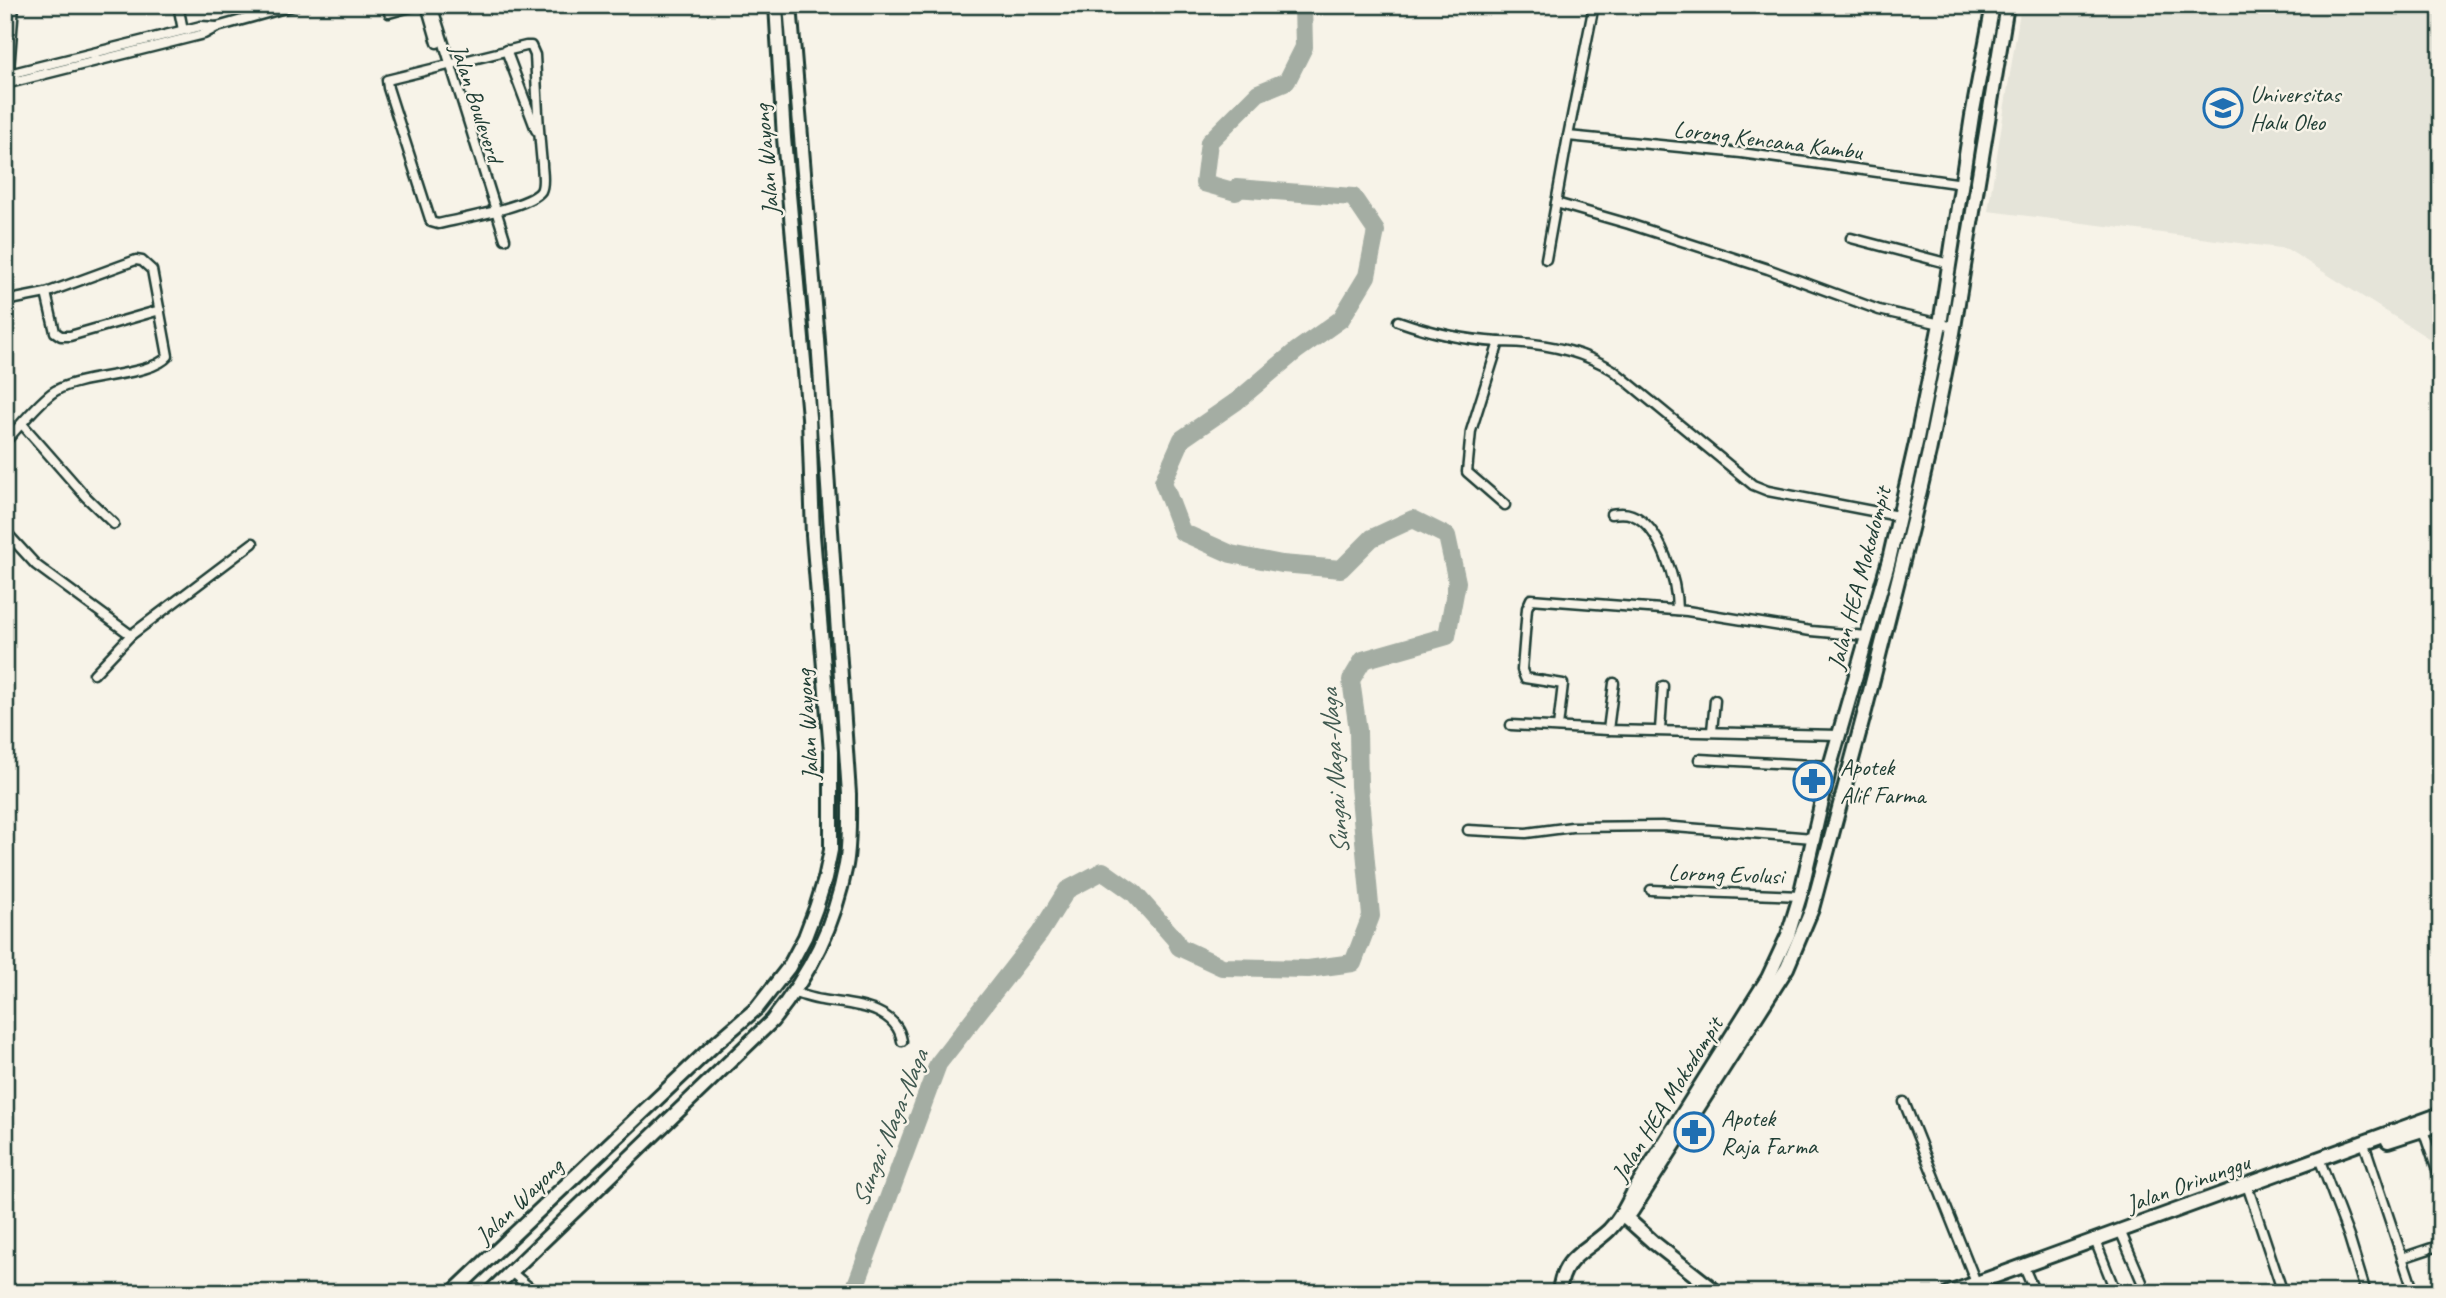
<svg xmlns="http://www.w3.org/2000/svg" width="2446" height="1298" font-family="Caveat,sans-serif">
<style>
.built{fill:#e5e4d9}
.lines{fill:none;stroke-linecap:round;stroke-linejoin:round}
.river{stroke:#a4ada3;stroke-width:18}
.street-casing{stroke:#1f3d34;stroke-width:13}
.secondary-casing{stroke:#1f3d34;stroke-width:18}
.street{stroke:#f7f3e8;stroke-width:8}
.secondary{stroke:#f7f3e8;stroke-width:12}
.labels{text-anchor:middle;stroke-width:5;stroke-linejoin:round;paint-order:stroke}
.poi-label{font-size:24px;fill:#1f3d34;stroke:#f7f3e8;text-anchor:start}
.street-label{font-size:24px;fill:#1f3d34;stroke:#f7f3e8}
.water-label{font-size:26px;font-style:italic;fill:#405950;stroke:#f7f3e8}
</style>
<rect width="100%" height="100%" fill="#f7f3e8"/>
<filter id="ink" filterUnits="userSpaceOnUse"><feTurbulence type="fractalNoise" baseFrequency=".0143" numOctaves="2"/><feDisplacementMap in="SourceGraphic" scale="14" xChannelSelector="R" yChannelSelector="G"/><feConvolveMatrix kernelMatrix="1 2 1 2 8 2 1 2 1" color-interpolation-filters="sRGB"/></filter>
<g filter="url(#ink)">
<polygon class="built" points="2021,5 2441,5 2441,346 2287,249 1988,211"/>
<g class="lines">
<polyline class="river" points="853,1293 938,1064 1040,933 1067,890 1103,871 1134,893 1175,939 1179,947 1222,967 1308,969 1353,963 1371,916 1359,786 1358,730 1351,680 1363,660 1447,636 1457,582 1447,536 1413,519 1372,538 1341,569 1282,564 1231,554 1182,532 1163,482 1182,439 1237,401 1296,351 1341,319 1367,276 1376,231 1353,197 1236,188 1236,192 1204,183 1209,142 1258,93 1287,81 1304,47 1303,5"/>
<g class="street-casing">
<g id="street">
<polyline points="178,5 183,30"/>
<polyline points="426,5 437,43"/>
<polyline points="432,5 505,239"/>
<polyline points="389,13 418,5"/>
<path d="M 526,46 L 531,46 L 535,55 C 537,91 538,128 542,164 C 542,172 545,183 541,191 C 530,207 459,219 438,224 L 431,222 L 388,88 L 387,80 Z"/>
<polyline points="506,50 536,130"/>
<polyline points="5,75 201,26 217,27"/>
<polyline points="5,84 204,34 217,27 296,5"/>
<polyline points="5,123 14,5"/>
<polyline points="1568,136 1741,153 1963,184"/>
<polyline points="1556,203 1629,224 1768,269 1879,310 1954,327"/>
<polyline points="1851,238 1950,264"/>
<polyline points="1546,259 1568,136 1594,5"/>
<polyline points="46,293 55,332 61,336 70,336 160,310"/>
<path d="M 5,301 L 46,293 L 136,260 L 142,261 L 152,270 L 168,356 C 151,377 82,374 55,391 C 40,400 18,428 5,442"/>
<path d="M 1398,321 C 1432,333 1463,340 1499,342"/>
<polyline points="22,424 86,497 114,524"/>
<path d="M 1505,505 L 1467,472 L 1471,431 L 1499,342 C 1538,342 1579,349 1613,370 L 1753,485 L 1768,491 L 1898,516"/>
<path d="M 1611,514 C 1618,513 1625,512 1632,515 C 1661,526 1677,582 1677,610"/>
<polyline points="5,531 36,565 131,635 253,543"/>
<polyline points="94,674 131,635"/>
<polyline points="1511,725 1608,730 1839,735"/>
<polyline points="1558,727 1563,684 1525,678 1522,670 1527,608 1531,599 1687,611 1811,631 1867,636"/>
<polyline points="1608,730 1614,683"/>
<polyline points="1660,730 1663,686"/>
<polyline points="1712,731 1715,700"/>
<polyline points="1699,759 1830,766"/>
<polyline points="1468,830 1526,833 1572,827 1662,826 1813,838"/>
<polyline points="1651,890 1800,896"/>
<path d="M 794,993 C 803,995 813,999 822,1000 C 849,1005 896,1005 902,1041"/>
<polyline points="1904,1102 1979,1290"/>
<polyline points="2423,1130 2441,1182"/>
<polyline points="2366,1149 2414,1293"/>
<polyline points="2319,1158 2349,1237 2366,1293"/>
<polyline points="2249,1191 2283,1293"/>
<polyline points="2122,1235 2142,1282"/>
<polyline points="2097,1245 2116,1293"/>
<polyline points="2402,1258 2441,1245"/>
<polyline points="511,1272 536,1293"/>
<polyline points="2026,1272 2035,1293"/>
<polyline points="721,1293 724,1292"/>
</g>
</g>
<g class="secondary-casing">
<g id="secondary">
<polyline points="2388,1141 2441,1124"/>
<polyline points="1627,1213 1632,1211 1787,968 1812,909 1865,711 1913,521 1929,452 1953,333 2007,5"/>
<polyline points="1623,1215 1653,1242 1718,1293"/>
<polyline points="452,1293 715,1044 757,1008 789,967 805,937 816,908 825,879 831,850 831,752 813,535 809,417 784,138 776,5"/>
<path d="M 489,1293 L 772,1021 C 811,972 834,927 846,865 C 850,842 849,817 849,794 L 818,340 L 790,5"/>
<path d="M 1559,1293 C 1562,1256 1586,1252 1609,1230 C 1620,1219 1626,1207 1633,1193 L 1768,978 L 1788,935 L 1800,896 L 1830,766 L 1889,560 L 1916,443 L 1940,324 L 1972,116 L 1993,5"/>
<polyline points="1949,1293 2441,1114"/>
</g>
</g>
<use href="#street" class="street"/>
<use href="#secondary" class="secondary"/>
</g>
</g>
<defs>
<g id="university-ring" transform="scale(2.0125)"><circle r="9.5" fill="#f7f3e8" stroke="#1f6fb2" stroke-width="1.5"/><path d="M0-5L7-2L0 1L-7-2ZM-4 1L0 2.5L4 1V4Q0 6-4 4Z" fill="#1f6fb2"/></g>
<g id="pharmacy-ring" transform="scale(2.0125)"><circle r="9.5" fill="#f7f3e8" stroke="#1f6fb2" stroke-width="1.5"/><path d="M-2-6h4v4h4v4h-4v4h-4v-4h-4v-4h4Z" fill="#1f6fb2"/></g>
</defs>
<g fill-rule="evenodd">
<use href="#university-ring" x="2223" y="108"/>
<use href="#pharmacy-ring" x="1813" y="781"/>
<use href="#pharmacy-ring" x="1694" y="1132"/>
</g>
<g class="labels">
<g class="poi-label">
<text x="2250" y="102">Universitas<tspan x="2250" dy="28">Halu Oleo</tspan></text>
<text x="1840" y="775">Apotek<tspan x="1840" dy="28">Alif Farma</tspan></text>
<text x="1721" y="1126">Apotek<tspan x="1721" dy="28">Raja Farma</tspan></text>
</g>
<g class="street-label">
<text transform="translate(477 103) rotate(72)" y="8">Jalan Bouleverd</text>
<text transform="translate(1768 140) rotate(7)" y="8">Lorong Kencana Kambu</text>
<text transform="translate(766 160) rotate(-95)" y="8">Jalan Wayong</text>
<text transform="translate(1859 578) rotate(-75)" y="8">Jalan HEA Mokodompit</text>
<text transform="translate(807 725) rotate(-94)" y="8">Jalan Wayong</text>
<text transform="translate(1726 874) rotate(2)" y="8">Lorong Evolusi</text>
<text transform="translate(1667 1099) rotate(-58)" y="8">Jalan HEA Mokodompit</text>
<text transform="translate(2188 1183) rotate(-20)" y="8">Jalan Orinunggu</text>
<text transform="translate(519 1201) rotate(-44)" y="8">Jalan Wayong</text>
</g>
<g class="water-label">
<text transform="translate(1334 772) rotate(-94)" y="9">Sungai Naga-Naga</text>
<text transform="translate(889 1128) rotate(-68)" y="9">Sungai Naga-Naga</text>
</g>
</g>
<rect width="2446" height="1298" fill="none" stroke="#f7f3e8" stroke-width="28"/>
<rect x="14" y="14" width="2418" height="1270" fill="none" stroke="#1f3d34" stroke-width="2.5" filter="url(#ink)"/>
</svg>
